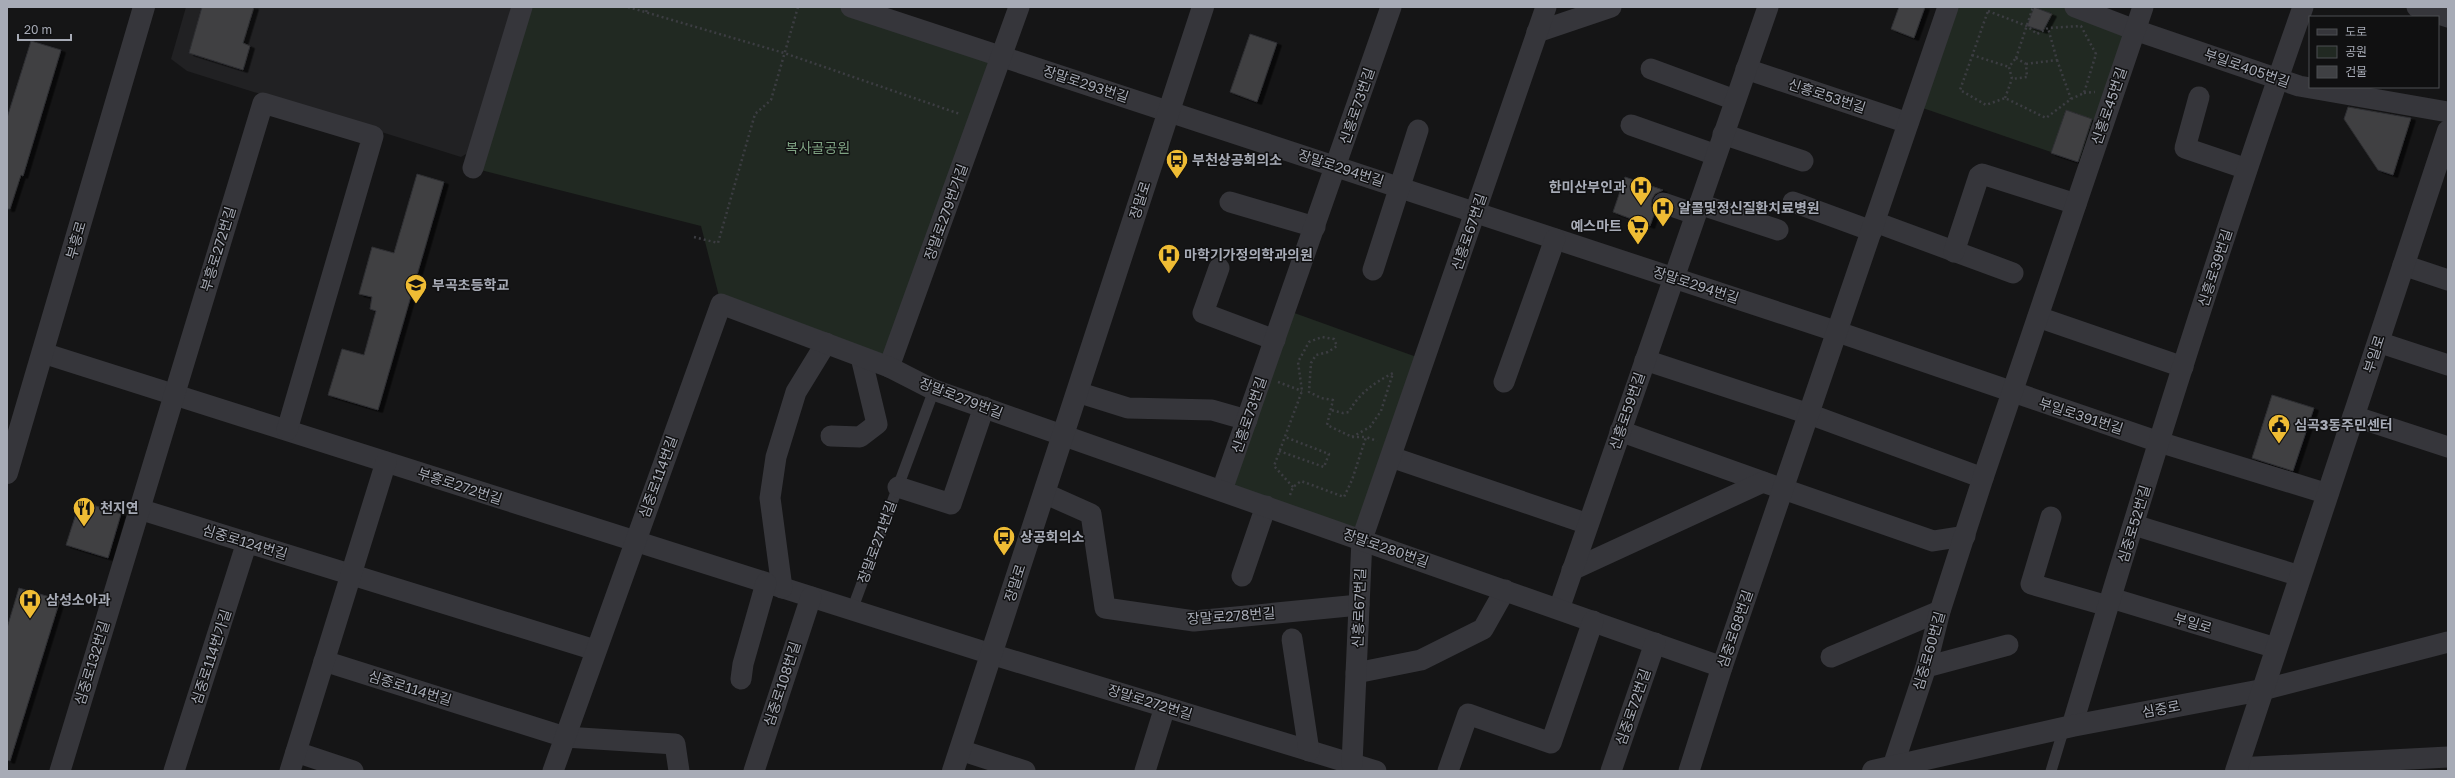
<svg xmlns="http://www.w3.org/2000/svg" width="2455" height="778" font-family="'Golos Text','Noto Sans KR',sans-serif">
<style>
.built{fill:#212123}
.green{fill:#212922}
.building{fill:#3f4043;stroke:#2f2f32;filter:url(#shadow)}
.lines{fill:none;stroke-linecap:round;stroke-linejoin:round}
.path{stroke:#3c3d42;stroke-width:2.5;stroke-dasharray:2 3;stroke-linecap:butt}
.service{stroke:#36363b;stroke-width:11}
.minor{stroke:#36363b;stroke-width:21}
.tertiary{stroke:#36363b;stroke-width:22}
.labels{text-anchor:middle;stroke-width:3;stroke-linejoin:round;paint-order:stroke}
.street-label{font-size:14px;fill:#a7abb6;stroke:#101011}
.park-label{font-size:14px;fill:#7ea182;stroke:#101011}
.poi-label{font-size:14px;font-weight:bold;fill:#a7abb6;stroke:#101011;text-anchor:start}
</style>
<defs>
<filter id="shadow"><feDropShadow dx="4.5" dy="2.5" stdDeviation="0" flood-color="#0009"/></filter>
</defs>
<rect width="100%" height="100%" fill="#151516"/>
<polygon class="built" points="186,7 515,7 473,150 461,157 187,71 171,59"/>
<g class="green">
<polygon points="522,7 851,7 1003,57 889,367 721,304 701,226 473,168"/>
<polygon points="1948,7 2075,7 2135,30 2089,165 1914,105"/>
<polygon points="1286,310 1425,360 1362,539 1222,490"/>
</g>
<g class="building">
<polygon points="202,7 254,7 243,43 250,46 243,70 189,53"/>
<polygon points="1899,7 1925,7 1914,38 1891,29"/>
<polygon points="2034,7 2052,14 2043,31 2027,26"/>
<polygon points="1250,34 1277,43 1257,102 1230,92"/>
<polygon points="31,41 61,50 23,176 21,175 10,209 7,209 7,118"/>
<polygon points="2348,107 2411,118 2393,175 2378,170 2344,119"/>
<polygon points="2066,110 2092,119 2078,162 2051,153"/>
<polygon points="417,174 444,182 378,410 328,395 342,349 364,355 376,311 370,309 372,297 359,294 372,247 394,253"/>
<polygon points="1625,177 1663,190 1655,194 1652,199 1651,206 1655,212 1650,226 1613,212"/>
<polygon points="2272,395 2314,408 2293,471 2252,458"/>
<polygon points="80,501 121,514 108,558 66,545"/>
<polygon points="19,588 60,600 10,761 7,760 7,628"/>
</g>
<g class="lines">
<g class="path">
<polyline points="628,7 784,53 960,114"/>
<polygon points="1988,11 2027,26 2037,34 2048,28 2081,26 2096,54 2084,93 2071,99 2046,118 2005,98 1986,105 1960,90"/>
<polyline points="646,12 648,7"/>
<polyline points="1972,55 2009,67"/>
<polygon points="2016,58 2026,64 2027,77 2012,79 2009,67"/>
<polyline points="2016,58 2033,7"/>
<polyline points="2057,60 2071,99"/>
<polyline points="2026,64 2057,60 2048,28"/>
<polyline points="2084,93 2095,92"/>
<polyline points="2005,98 2012,79"/>
<polyline points="694,237 718,243 755,114 771,100 798,7"/>
<polyline points="1278,382 1302,391"/>
<polyline points="1352,437 1366,437"/>
<polyline points="1279,451 1324,467 1329,454 1285,437"/>
<path d="M 1293,487 L 1274,466 L 1302,391 L 1298,362 L 1309,342 L 1322,337 L 1334,339 L 1337,346 L 1328,352 L 1316,355 L 1311,363 L 1309,392 L 1321,398 L 1333,400 L 1327,425 L 1352,437 L 1370,427 L 1381,411 L 1393,373 C 1374,383 1359,393 1349,412 L 1343,413 L 1331,410"/>
<polyline points="1290,495 1293,487 1301,481 1344,497 1352,480 1366,437 1377,441"/>
</g>
<g class="service">
<polyline points="852,610 934,390"/>
<polyline points="2051,771 2064,728"/>
</g>
<g class="minor">
<polyline points="851,7 1838,332 2159,442 2328,494"/>
<polyline points="2075,7 2135,30 2299,86 2448,112"/>
<polyline points="2417,7 2448,17"/>
<polyline points="1537,32 1611,7"/>
<polyline points="1651,69 1735,100"/>
<polyline points="1746,69 1908,123"/>
<polyline points="2199,97 2185,148 2247,169"/>
<polyline points="1631,125 1716,155"/>
<polyline points="1723,134 1803,161"/>
<polyline points="473,168 522,7"/>
<polyline points="1230,202 1315,227"/>
<polyline points="1793,202 1872,231"/>
<polyline points="1663,203 1695,214"/>
<polyline points="1699,204 1778,230"/>
<polyline points="1875,222 2013,273"/>
<polyline points="1954,252 1979,176 1982,174 2076,204"/>
<polyline points="2403,265 2448,280"/>
<polyline points="1219,268 1203,313 1275,340"/>
<polyline points="1373,270 1418,130"/>
<polyline points="2038,317 2183,367"/>
<polyline points="2378,342 2448,365"/>
<polyline points="43,353 991,654 1376,771"/>
<polyline points="1645,360 1809,414 1983,478"/>
<polyline points="889,367 1019,7"/>
<polyline points="1504,382 1555,239"/>
<polyline points="1077,392 1128,408 1212,410 1247,420"/>
<polyline points="2353,416 2448,447"/>
<polyline points="1620,431 1763,482"/>
<polyline points="831,436 860,437 877,424 861,357"/>
<polyline points="1391,457 1588,524"/>
<polyline points="898,487 951,504 984,407"/>
<polyline points="1222,490 1391,7"/>
<polyline points="1044,493 1091,514 1105,608 1194,621 1359,605"/>
<polyline points="139,509 595,650"/>
<polyline points="2051,517 2031,584 2108,606"/>
<polyline points="2134,525 2300,576"/>
<polyline points="1572,570 1763,482 1933,541 1965,536"/>
<polyline points="1242,576 1266,506"/>
<polyline points="782,588 770,498 776,457 796,392 826,343"/>
<polyline points="2111,598 2276,648"/>
<polyline points="1559,609 1768,7"/>
<polyline points="1292,639 1309,751"/>
<polyline points="1831,657 1940,611"/>
<polyline points="324,661 565,737 675,744 679,771"/>
<polyline points="1926,667 2008,645"/>
<polyline points="1356,673 1421,660 1483,629 1505,590"/>
<polyline points="741,679 743,664 766,583"/>
<polyline points="2262,690 2448,642"/>
<path d="M 2072,726 C 2144,485 2219,244 2303,7"/>
<polyline points="960,750 1025,771"/>
<polyline points="296,752 353,771"/>
<polyline points="1352,764 1362,539 1546,7"/>
<polyline points="1893,766 1926,667 1940,611 1983,478 2143,7"/>
<polyline points="2237,768 2448,757"/>
<polyline points="60,771 263,103 373,136 287,430"/>
<polyline points="174,771 247,542"/>
<polyline points="290,771 386,462"/>
<polyline points="553,771 721,304 889,367 934,390 1722,667"/>
<polyline points="754,771 811,597"/>
<polyline points="1145,771 1165,707"/>
<polyline points="1448,771 1468,714 1551,743 1593,621"/>
<polyline points="1611,771 1655,643"/>
<polyline points="1689,771 1722,667 1948,7"/>
</g>
<g class="tertiary">
<polyline points="7,473 144,7"/>
<polyline points="953,771 1203,7"/>
<polyline points="1873,771 2072,726 2262,690"/>
<polyline points="2236,771 2448,131"/>
</g>
</g>
<defs>
<g id="bus-pin" transform="scale(1.15)"><path d="M0 17L-7.5 6A9.5 9.5 0 1 1 7.5 6Z" fill="#efbc34" stroke="#101011"/><path d="M-5-6H5V4H4V6H2V4H-2V6H-4V4H-5ZM-3.5-4V0h7V-4ZM-3.5 1.2v1.5H-2V1.2ZM2 1.2v1.5H3.5V1.2Z" fill="#111"/></g>
<g id="hospital-pin" transform="scale(1.15)"><path d="M0 17L-7.5 6A9.5 9.5 0 1 1 7.5 6Z" fill="#efbc34" stroke="#101011"/><path d="M-5-5h3v3.5h4V-5h3V5h-3V1.5h-4V5h-3Z" fill="#111"/></g>
<g id="supermarket-pin" transform="scale(1.15)"><path d="M0 17L-7.5 6A9.5 9.5 0 1 1 7.5 6Z" fill="#efbc34" stroke="#101011"/><path d="M-6-5.5h2.5l.6 2H6L4.5 2H-2.5L-4.4-4H-6ZM-1.5 3.2a1.3 1.3 0 1 0 .1 0ZM3 3.2a1.3 1.3 0 1 0 .1 0Z" fill="#111"/></g>
<g id="school-pin" transform="scale(1.15)"><path d="M0 17L-7.5 6A9.5 9.5 0 1 1 7.5 6Z" fill="#efbc34" stroke="#101011"/><path d="M0-5L7-2L0 1L-7-2ZM-4 1L0 2.5L4 1V4Q0 6-4 4Z" fill="#111"/></g>
<g id="civic-pin" transform="scale(1.15)"><path d="M0 17L-7.5 6A9.5 9.5 0 1 1 7.5 6Z" fill="#efbc34" stroke="#101011"/><path d="M-.6-6.5H3V-4.5H.6V-3L4-1V1h2V6H-6V1h2V-1L-.6-3ZM-1.2 2.5V6h2.4V2.5Z" fill="#111"/></g>
<g id="restaurant-pin" transform="scale(1.15)"><path d="M0 17L-7.5 6A9.5 9.5 0 1 1 7.5 6Z" fill="#efbc34" stroke="#101011"/><path d="M-5-6h1v4h1v-4h1v4h1v-4h1v5L-1.5 .5V6h-2V.5L-5-1ZM5-6V6H3V1.5H1.5Q1.5-4 5-6Z" fill="#111"/></g>
</defs>
<g fill-rule="evenodd">
<use href="#bus-pin" x="1177" y="160"/>
<use href="#hospital-pin" x="1641" y="187"/>
<use href="#hospital-pin" x="1663" y="208"/>
<use href="#supermarket-pin" x="1638" y="226"/>
<use href="#hospital-pin" x="1169" y="255"/>
<use href="#school-pin" x="416" y="285"/>
<use href="#civic-pin" x="2279" y="425"/>
<use href="#restaurant-pin" x="84" y="508"/>
<use href="#bus-pin" x="1004" y="537"/>
<use href="#hospital-pin" x="30" y="600"/>
</g>
<g class="labels">
<g class="street-label">
<text transform="translate(2247 68) rotate(19)" y="5">부일로405번길</text>
<text transform="translate(1086 84) rotate(18)" y="5">장말로293번길</text>
<text transform="translate(1827 96) rotate(18)" y="5">신흥로53번길</text>
<text transform="translate(1357 106) rotate(-71)" y="5">신흥로73번길</text>
<text transform="translate(2109 106) rotate(-71)" y="5">신흥로45번길</text>
<text transform="translate(1341 168) rotate(18)" y="5">장말로294번길</text>
<text transform="translate(1140 200) rotate(-72)" y="5">장말로</text>
<text transform="translate(946 212) rotate(-70)" y="5">장말로279번가길</text>
<text transform="translate(1469 232) rotate(-71)" y="5">신흥로67번길</text>
<text transform="translate(76 240) rotate(-74)" y="5">부흥로</text>
<text transform="translate(218 249) rotate(-73)" y="5">부흥로272번길</text>
<text transform="translate(2215 268) rotate(-72)" y="5">신흥로39번길</text>
<text transform="translate(1696 285) rotate(18)" y="5">장말로294번길</text>
<text transform="translate(2374 354) rotate(-72)" y="5">부일로</text>
<text transform="translate(961 398) rotate(21)" y="5">장말로279번길</text>
<text transform="translate(1627 411) rotate(-71)" y="5">신흥로59번길</text>
<text transform="translate(1249 415) rotate(-71)" y="5">신흥로73번길</text>
<text transform="translate(2081 416) rotate(18)" y="5">부일로391번길</text>
<text transform="translate(658 477) rotate(-70)" y="5">심중로114번길</text>
<text transform="translate(460 486) rotate(18)" y="5">부흥로272번길</text>
<text transform="translate(2134 524) rotate(-73)" y="5">심중로52번길</text>
<text transform="translate(245 542) rotate(17)" y="5">심중로124번길</text>
<text transform="translate(877 542) rotate(-70)" y="5">장말로271번길</text>
<text transform="translate(1386 548) rotate(19)" y="5">장말로280번길</text>
<text transform="translate(1015 583) rotate(-72)" y="5">장말로</text>
<text transform="translate(1359 608) rotate(-88)" y="5">신흥로67번길</text>
<text transform="translate(1231 616) rotate(-4)" y="5">장말로278번길</text>
<text transform="translate(2193 623) rotate(17)" y="5">부일로</text>
<text transform="translate(1735 629) rotate(-71)" y="5">심중로68번길</text>
<text transform="translate(1929 651) rotate(-74)" y="5">심중로60번길</text>
<text transform="translate(211 657) rotate(-72)" y="5">심중로114번가길</text>
<text transform="translate(92 663) rotate(-73)" y="5">심중로132번길</text>
<text transform="translate(782 684) rotate(-72)" y="5">심중로108번길</text>
<text transform="translate(410 688) rotate(17)" y="5">심중로114번길</text>
<text transform="translate(1150 702) rotate(17)" y="5">장말로272번길</text>
<text transform="translate(1633 707) rotate(-71)" y="5">심중로72번길</text>
<text transform="translate(2161 709) rotate(-11)" y="5">심중로</text>
</g>
<g class="park-label">
<text x="818" y="153">복사골공원</text>
</g>
<g class="poi-label">
<text x="1192" y="165">부천상공회의소</text>
<text x="1626" y="192" text-anchor="end">한미산부인과</text>
<text x="1678" y="213">알콜및정신질환치료병원</text>
<text x="1622" y="231" text-anchor="end">예스마트</text>
<text x="1184" y="260">마학기가정의학과의원</text>
<text x="432" y="290">부곡초등학교</text>
<text x="2294" y="430">심곡3동주민센터</text>
<text x="100" y="513">천지연</text>
<text x="1020" y="542">상공회의소</text>
<text x="46" y="605">삼성소아과</text>
</g>
</g>
<rect width="2455" height="778" fill="none" stroke="#a7abb6" stroke-width="16"/>
<rect x="2309" y="16" width="130" height="72" fill="#101011" stroke="#4c4e53"/>
<rect x="2317" y="29" width="20" height="6" fill="#36363b" stroke="#4c4e53"/>
<text x="2345" y="36" font-size="12" fill="#a7abb6">도로</text>
<rect x="2317" y="46" width="20" height="12" fill="#212922" stroke="#4c4e53"/>
<text x="2345" y="56" font-size="12" fill="#a7abb6">공원</text>
<rect x="2317" y="66" width="20" height="12" fill="#3f4043" stroke="#4c4e53"/>
<text x="2345" y="76" font-size="12" fill="#a7abb6">건물</text>
<path d="M18 34v6h53v-6" fill="none" stroke="#a7abb6" stroke-width="2"/>
<text x="24" y="34" font-size="12" fill="#a7abb6" stroke="#101011" stroke-width="3" paint-order="stroke">20 m</text>
</svg>
